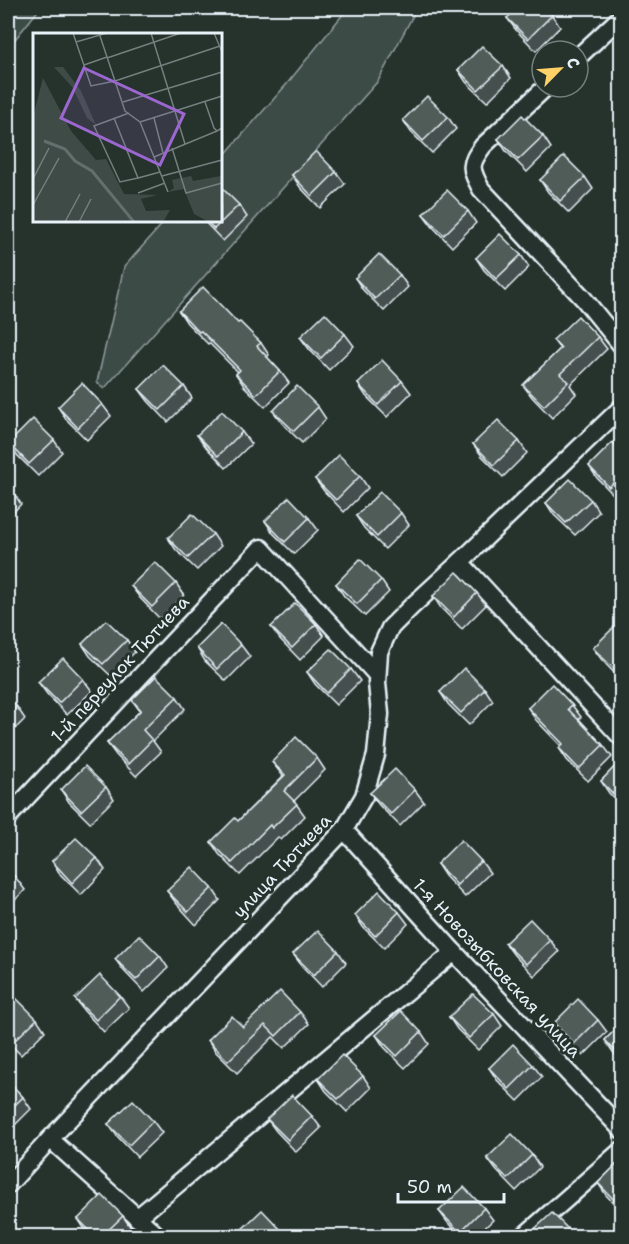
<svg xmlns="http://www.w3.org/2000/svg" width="629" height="1244" font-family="'Shantell Sans',sans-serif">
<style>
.green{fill:#3e4b47;stroke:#939ea0;stroke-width:1.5}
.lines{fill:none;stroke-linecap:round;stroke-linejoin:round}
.street-casing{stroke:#e8f1f8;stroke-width:21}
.street{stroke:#26332d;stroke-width:16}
.wall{fill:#454f4d;stroke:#e8f1f8;stroke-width:1.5}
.building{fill:#505c59;stroke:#e8f1f8;stroke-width:1.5}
.labels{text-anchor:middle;stroke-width:6;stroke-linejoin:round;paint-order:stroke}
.street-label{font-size:18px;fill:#e8f1f8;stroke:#26332d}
.inset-river{fill:none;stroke:#636f6d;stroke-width:3}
.inset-road{fill:none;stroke:#747f7e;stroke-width:1.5}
.view{fill:#9c67d0;fill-opacity:0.15;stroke:#9c67d0;stroke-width:3}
.inset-edge{fill:none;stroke:#e8f1f8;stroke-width:3}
</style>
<rect width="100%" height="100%" fill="#26332d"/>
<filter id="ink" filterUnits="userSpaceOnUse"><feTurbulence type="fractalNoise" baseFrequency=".0167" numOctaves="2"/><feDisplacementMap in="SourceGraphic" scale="12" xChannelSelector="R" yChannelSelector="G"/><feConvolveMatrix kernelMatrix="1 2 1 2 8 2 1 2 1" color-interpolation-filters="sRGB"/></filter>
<g filter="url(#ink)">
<g class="green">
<polygon points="8,8 40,8 8,48"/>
<polygon points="348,8 417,8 378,81 104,389 97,382 124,267 165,221 220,220 221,159 286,85"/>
</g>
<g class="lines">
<g class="street-casing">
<g id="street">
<polyline points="578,57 622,16"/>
<path d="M 546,87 L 483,146 C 469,165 470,168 481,189 L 583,298 L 622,346"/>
<polyline points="460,562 622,738"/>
<polyline points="8,817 261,548 377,675"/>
<polyline points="344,830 454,952 622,1130"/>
<polyline points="50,1139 158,1236"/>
<polyline points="8,1185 50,1139 344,830 364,796 376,755 380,714 377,683 379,652 390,628 411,607 460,562 622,407"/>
<polyline points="137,1218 454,952"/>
<polyline points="524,1236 622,1150"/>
</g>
</g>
<use href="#street" class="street"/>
</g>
<g class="wall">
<polygon points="552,15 560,27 536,51 516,30 507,18"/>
<polygon points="503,66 511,78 487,102 466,82 458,70"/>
<polygon points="448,117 456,129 432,153 411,132 403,120"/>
<polygon points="543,136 551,148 527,172 506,151 498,139"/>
<polygon points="336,172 345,184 320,208 300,187 292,175"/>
<polygon points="585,177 593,189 569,213 548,192 540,180"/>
<polygon points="239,205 247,217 223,241 203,220 220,220"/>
<polygon points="468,211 476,223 452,247 432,226 423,214"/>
<polygon points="521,255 529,267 505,291 484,270 476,258"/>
<polygon points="400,275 408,287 384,311 363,290 355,278"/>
<polygon points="179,311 238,323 261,343 269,355 267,357 280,371 289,383 265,407 244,386 236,374 238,372 209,343 208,344 187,323"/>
<polygon points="345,334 354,346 329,370 309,349 300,337"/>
<polygon points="598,337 607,349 570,385 576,394 552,418 532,397 523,385 560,349 553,340"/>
<polygon points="402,381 411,393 387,417 366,396 358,384"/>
<polygon points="184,386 192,398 168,422 148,401 139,389"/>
<polygon points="102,404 111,416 87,440 66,419 58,407"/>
<polygon points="318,407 326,419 302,443 282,423 273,411"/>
<polygon points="242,432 251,444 226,468 206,447 197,435"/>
<polygon points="54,440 62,452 38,476 17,455 9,443"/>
<polygon points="519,441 527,453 503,477 482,456 473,444"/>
<polygon points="621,441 621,496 618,499 597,478 589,466 616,446"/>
<polygon points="360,476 368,488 344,512 324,491 315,479"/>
<polygon points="8,487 13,492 21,504 8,518"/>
<polygon points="591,500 599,512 575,535 554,515 546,503"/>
<polygon points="401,513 409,525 385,549 364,528 356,516"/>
<polygon points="309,518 318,530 294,554 273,533 265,521"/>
<polygon points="213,534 221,546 197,570 176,550 168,538"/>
<polygon points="381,580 389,592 365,616 344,596 336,584"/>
<polygon points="176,583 184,595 160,619 140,598 131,586"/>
<polygon points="477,593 486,605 462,629 441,608 433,596"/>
<polygon points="316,624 324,636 300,660 280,639 271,627"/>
<polygon points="621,628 621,680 602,660 593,648"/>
<polygon points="127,640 135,652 111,676 90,656 82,644"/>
<polygon points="241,645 250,657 226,681 205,661 197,648"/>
<polygon points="351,669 360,681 336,705 315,684 307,672"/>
<polygon points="83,679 92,691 67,715 47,694 38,682"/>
<polygon points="485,689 493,701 469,725 448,704 440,692"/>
<polygon points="177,697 185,709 153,741 161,752 136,776 116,755 107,743 140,711 132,700"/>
<polygon points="8,698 17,707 25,719 8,736"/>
<polygon points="572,705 581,717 579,719 603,745 612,757 588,781 567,760 559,748 561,746 536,720 528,708"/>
<polygon points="317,758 325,770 294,801 305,816 281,840 278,837 240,875 219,854 211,842 238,821 283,776 272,762"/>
<polygon points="621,760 621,805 609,793 601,781"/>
<polygon points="106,787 114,799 90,823 69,802 61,790"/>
<polygon points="415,790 424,802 400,826 379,805 370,793"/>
<polygon points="97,858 105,870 81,895 60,874 52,861"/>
<polygon points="481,861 490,873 465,897 445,876 437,864"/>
<polygon points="8,869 16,878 25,890 8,907"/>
<polygon points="212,888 220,900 196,925 176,903 167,891"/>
<polygon points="399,912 408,924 384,948 363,927 355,915"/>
<polygon points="550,940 559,952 534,976 514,955 505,943"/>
<polygon points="338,951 346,963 322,987 302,966 293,954"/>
<polygon points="160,956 168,968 144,992 124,971 115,959"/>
<polygon points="120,996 129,1008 104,1032 84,1011 75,999"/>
<polygon points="8,1007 37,1019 45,1031 21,1055 8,1042"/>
<polygon points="300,1012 309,1024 284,1048 273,1037 237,1073 216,1052 208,1040 243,1027"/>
<polygon points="494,1014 502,1026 478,1050 457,1029 449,1017"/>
<polygon points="598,1020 607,1032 583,1056 562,1035 554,1023"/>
<polygon points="621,1024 621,1061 613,1052 605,1040"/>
<polygon points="421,1032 429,1044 405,1068 384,1047 376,1035"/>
<polygon points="533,1065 542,1077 518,1101 497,1080 489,1068"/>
<polygon points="363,1076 371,1088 347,1112 326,1091 318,1079"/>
<polygon points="8,1081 23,1097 31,1109 8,1132"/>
<polygon points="312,1116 321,1128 296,1152 276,1131 267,1119"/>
<polygon points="153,1121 162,1133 137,1157 117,1136 108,1124"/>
<polygon points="532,1155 540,1167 516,1191 496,1170 487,1158"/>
<polygon points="621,1160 621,1211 606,1195 598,1183"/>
<polygon points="484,1208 493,1220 476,1236 461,1236 448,1223 439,1211"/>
<polygon points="123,1216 131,1228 123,1236 91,1236 86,1231 78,1219"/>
<polygon points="282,1231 286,1236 239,1236 237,1234"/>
</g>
<g class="building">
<polygon points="518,8 545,8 552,15 528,39 507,18"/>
<polygon points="482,46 503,66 478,90 458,70"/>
<polygon points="427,96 448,117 423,141 403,120"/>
<polygon points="522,115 543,136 518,160 498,139"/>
<polygon points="316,151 336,172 312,196 292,175"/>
<polygon points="564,156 585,177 560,201 540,180"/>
<polygon points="220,186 239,205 214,229 206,220 220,220"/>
<polygon points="447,190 468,211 444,235 423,214"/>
<polygon points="500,234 521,255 496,279 476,258"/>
<polygon points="379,254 400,275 375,299 355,278"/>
<polygon points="203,287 238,323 240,322 261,343 257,346 280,371 256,395 236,374 240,370 201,331 199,332 179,311"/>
<polygon points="325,313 345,334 321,358 300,337"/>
<polygon points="578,316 598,337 560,374 568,382 544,406 523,385 561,348 553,340"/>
<polygon points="382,360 402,381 378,405 358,384"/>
<polygon points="163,365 184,386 160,410 139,389"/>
<polygon points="82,383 102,404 78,428 58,407"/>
<polygon points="297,386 318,407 294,431 273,411"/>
<polygon points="222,411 242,432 218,456 197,435"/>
<polygon points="33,419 54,440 29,464 9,443"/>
<polygon points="498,420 519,441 494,465 473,444"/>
<polygon points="621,441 621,475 609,487 589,466 613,442 616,446"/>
<polygon points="339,455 360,476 336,500 315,479"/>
<polygon points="570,479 591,500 566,523 546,503"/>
<polygon points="8,487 13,492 8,497"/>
<polygon points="380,492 401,513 377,537 356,516"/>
<polygon points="289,497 309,518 285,542 265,521"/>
<polygon points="192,514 213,534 188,558 168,538"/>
<polygon points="360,559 381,580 357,604 336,584"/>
<polygon points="155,562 176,583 152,607 131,586"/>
<polygon points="457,572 477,593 454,617 433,596"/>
<polygon points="295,603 316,624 292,648 271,627"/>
<polygon points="106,620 127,640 103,664 82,644"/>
<polygon points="221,624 241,645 217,669 197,648"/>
<polygon points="617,624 621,628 621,661 614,669 593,648"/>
<polygon points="331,649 351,669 327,693 307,672"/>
<polygon points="63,658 83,679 59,703 38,682"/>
<polygon points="464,668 485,689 461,713 440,692"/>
<polygon points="156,676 177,697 143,730 152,740 128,764 107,743 141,710 132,700"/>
<polygon points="552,684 572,705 568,709 603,745 579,769 559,748 563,744 528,708"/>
<polygon points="8,698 17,707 8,716"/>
<polygon points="296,737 317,758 284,791 297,804 272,828 270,825 232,863 211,842 235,818 238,821 285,775 272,762"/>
<polygon points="621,760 621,802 601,781"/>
<polygon points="85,766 106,787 81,811 61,790"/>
<polygon points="395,769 415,790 391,814 370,793"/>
<polygon points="76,838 97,858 72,883 52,861"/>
<polygon points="461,840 481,861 457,885 437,864"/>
<polygon points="192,867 212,888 188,912 167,891"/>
<polygon points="8,869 16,878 8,887"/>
<polygon points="379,891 399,912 375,936 355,915"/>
<polygon points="530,919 550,940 526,964 505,943"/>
<polygon points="318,930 338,951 314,975 293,954"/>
<polygon points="139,935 160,956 136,980 115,959"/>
<polygon points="100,975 120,996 96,1020 75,999"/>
<polygon points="280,991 300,1012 276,1036 265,1025 228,1061 208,1040 232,1016 243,1027"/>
<polygon points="473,994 494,1014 469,1038 449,1017"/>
<polygon points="16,998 37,1019 12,1043 8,1039 8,1007"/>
<polygon points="578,999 598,1020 574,1044 554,1023"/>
<polygon points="401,1011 421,1032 397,1056 376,1035"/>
<polygon points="621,1024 621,1057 605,1040"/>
<polygon points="513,1044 533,1065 509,1089 489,1068"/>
<polygon points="342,1055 363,1076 338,1099 318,1079"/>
<polygon points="8,1081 23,1097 8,1112"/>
<polygon points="292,1095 312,1116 288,1140 267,1119"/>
<polygon points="133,1100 153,1121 129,1145 108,1124"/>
<polygon points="512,1134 532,1155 508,1179 487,1158"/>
<polygon points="621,1160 621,1201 618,1204 598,1183"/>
<polygon points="464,1187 484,1208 460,1232 439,1211"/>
<polygon points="102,1195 123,1216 102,1236 95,1236 78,1219"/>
<polygon points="262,1210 282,1231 276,1236 240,1236 237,1234"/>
<polygon points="552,1213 572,1233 569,1236 527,1236"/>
<polygon points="141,1231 147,1234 152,1234 155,1236 135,1236"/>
<polygon points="401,1231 406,1236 396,1236"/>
</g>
</g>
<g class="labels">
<g class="street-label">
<text transform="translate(120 669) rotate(-47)" y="6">1-й переулок Тютчева</text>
<text transform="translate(282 866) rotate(-47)" y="6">улица Тютчева</text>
<text transform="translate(497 968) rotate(47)" y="6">1-я Новозыбковская улица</text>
</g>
</g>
<g transform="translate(33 33)">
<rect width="189" height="189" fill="#26332d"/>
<path d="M 21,34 L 30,34 L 48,58 L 63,92 L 54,85 L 40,55 ZM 10,45 L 38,98 L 63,127 L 73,126 L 91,161 L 124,162 L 108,166 L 113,178 L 137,177 L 130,189 L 0,189 L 0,84 ZM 158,143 L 160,148 L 188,143 L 189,189 L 176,189 L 161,181 L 151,156 L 135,159 L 141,155 L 139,147 Z" fill="#3e4b47"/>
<path class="inset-river" d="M 11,108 L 32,116 L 42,128 L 59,138 L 101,189"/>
<path class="inset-road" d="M 40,0 L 58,53 L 82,48M 66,0 L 92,78 L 107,89 L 135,159M 118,0 L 152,111M 181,0 L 189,19M 43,9 L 74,0M 74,25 L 148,0M 51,32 L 74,24M 82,48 L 187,13M 90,69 L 189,39M 172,69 L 181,95 L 184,98 L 189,95M 96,80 L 61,93 L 87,149 L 105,145M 81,85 L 105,145 L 127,139M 121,85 L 130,120M 107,89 L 189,63M 139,115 L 153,160 L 189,150M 121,124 L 184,98M 129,143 L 189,127M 0,146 L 16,115M 105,160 L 132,150M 0,172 L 26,125M 32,189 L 47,161M 46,189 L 58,166"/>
<path class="view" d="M 51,35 L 151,81 L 127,132 L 28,85 Z"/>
<rect width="189" height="189" class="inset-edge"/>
</g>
<rect width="629" height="1244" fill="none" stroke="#26332d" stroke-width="30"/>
<rect x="15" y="15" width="599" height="1214" fill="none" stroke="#e8f1f8" stroke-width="2" filter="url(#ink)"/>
<g transform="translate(560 69) rotate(65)"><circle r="28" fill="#26332d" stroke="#747f7e" stroke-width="1.5"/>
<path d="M0-4.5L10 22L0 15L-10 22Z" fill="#ffd166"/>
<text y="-9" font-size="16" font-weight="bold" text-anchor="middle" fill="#e8f1f8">С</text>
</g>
<path d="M398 1193v9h106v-9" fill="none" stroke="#e8f1f8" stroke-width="3"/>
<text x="407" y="1193" font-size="18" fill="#e8f1f8" stroke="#26332d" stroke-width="4.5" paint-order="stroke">50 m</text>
</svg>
